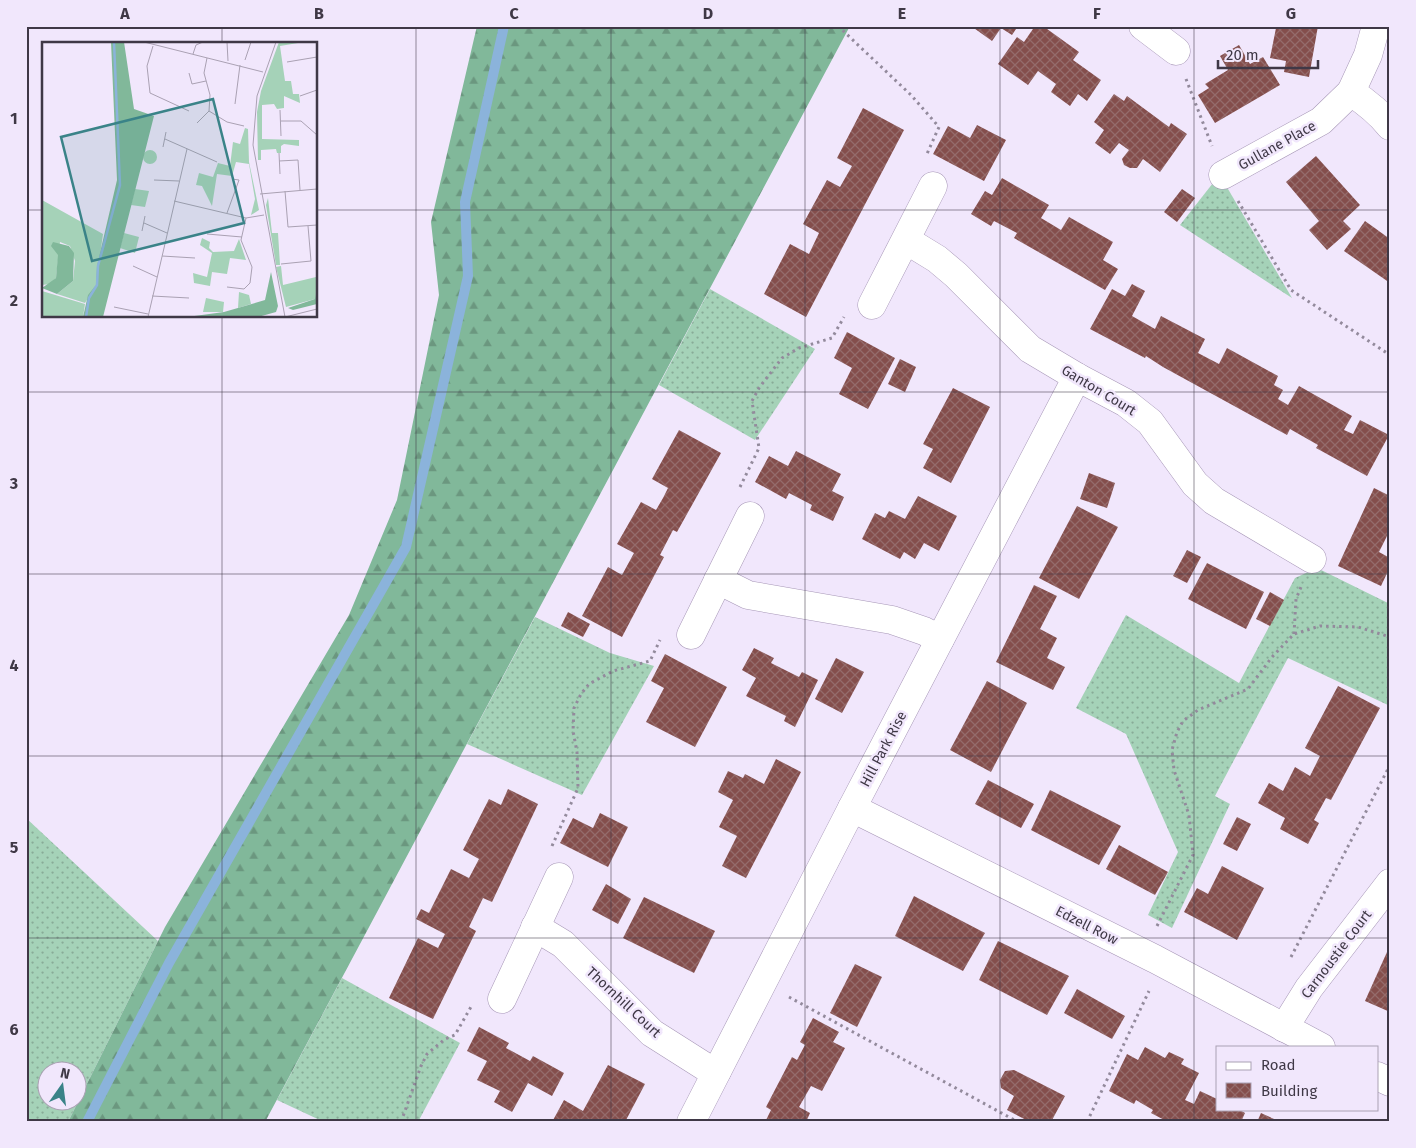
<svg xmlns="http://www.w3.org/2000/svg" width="1416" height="1148" font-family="'Fira Sans',sans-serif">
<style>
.grass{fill:url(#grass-dots);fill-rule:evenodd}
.forest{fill:url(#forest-firs)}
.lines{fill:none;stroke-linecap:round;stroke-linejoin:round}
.stream{stroke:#8bb3db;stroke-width:10}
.building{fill:url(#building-cross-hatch)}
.minor-casing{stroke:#a797b7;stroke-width:29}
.path{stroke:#938a9c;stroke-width:3;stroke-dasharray:2.5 4;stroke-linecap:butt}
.minor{stroke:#fff;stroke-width:28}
.grid{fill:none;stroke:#3f3846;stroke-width:1;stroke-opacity:0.55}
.labels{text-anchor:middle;stroke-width:5;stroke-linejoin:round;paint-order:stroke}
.street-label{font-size:14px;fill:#3f3846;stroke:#f1e7fc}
.inset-river{fill:none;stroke:#8bb3db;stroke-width:2.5}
.inset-road{fill:none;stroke:#aaa1b3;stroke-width:1}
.view{fill:#3a8388;fill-opacity:0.15;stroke:#3a8388;stroke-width:2.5}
.inset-edge{fill:none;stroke:#3f3846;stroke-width:2.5}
.neatline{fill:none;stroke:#3f3846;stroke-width:2}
.grid-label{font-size:16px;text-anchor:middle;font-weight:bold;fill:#3f3846}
</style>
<defs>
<pattern id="grass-dots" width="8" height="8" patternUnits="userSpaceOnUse" patternTransform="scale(1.25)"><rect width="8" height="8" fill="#a5d2b8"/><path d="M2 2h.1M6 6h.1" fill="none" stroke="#88ab97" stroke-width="1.8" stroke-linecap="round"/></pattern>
<pattern id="forest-firs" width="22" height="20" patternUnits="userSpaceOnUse" patternTransform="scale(1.25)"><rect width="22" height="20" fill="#81b89a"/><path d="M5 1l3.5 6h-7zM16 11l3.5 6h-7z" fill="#6b977f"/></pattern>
<pattern id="building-cross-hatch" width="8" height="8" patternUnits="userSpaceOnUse" patternTransform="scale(1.25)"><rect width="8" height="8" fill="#844e4c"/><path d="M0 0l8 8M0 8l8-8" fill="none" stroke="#946b6b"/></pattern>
</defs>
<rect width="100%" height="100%" fill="#f1e7fc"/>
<g class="grass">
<polygon points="1213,183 1228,189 1292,298 1180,225"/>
<polygon points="710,289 815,349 755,440 659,385"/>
<polygon points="1317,568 1390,604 1390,706 1288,658 1215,796 1230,804 1172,928 1148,915 1178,852 1126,734 1076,708 1126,615 1239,683 1295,578"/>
<polygon points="535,617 610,653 654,666 582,795 467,744"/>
<path d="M 26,818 L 158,941 L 68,1122 L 26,1122 ZM 78,1070 L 78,1100 L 48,1100 L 48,1070 Z"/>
<polygon points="342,978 460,1043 418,1122 324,1122 277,1100"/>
</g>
<polygon class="forest" points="477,26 850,26 265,1122 68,1122 165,927 349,615 397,500 439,295 431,222"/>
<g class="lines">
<polyline class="stream" points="87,1122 169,963 406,547 468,276 465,202 504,26"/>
</g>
<g class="building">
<polygon points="971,26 1018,26 1012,35 1001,28 992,41"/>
<polygon points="1035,26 1043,26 1079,52 1073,60 1101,80 1087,101 1078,94 1070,106 1051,92 1056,84 1038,71 1028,85 998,64 1017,37 1024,42"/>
<polygon points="1272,26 1318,26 1309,77 1284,72 1286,61 1270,58 1276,28"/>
<polygon points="1239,45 1250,64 1263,57 1280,85 1215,123 1198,95 1209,88 1205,84 1228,70 1220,56"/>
<polygon points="1114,94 1124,101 1127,96 1169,127 1171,123 1187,134 1160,172 1143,159 1137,168 1130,168 1124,165 1122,159 1129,150 1126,148 1119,143 1110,154 1095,143 1104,130 1094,122"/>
<polygon points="863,108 904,130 806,317 764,294 790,244 809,254 819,233 803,224 827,180 840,187 852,166 837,158"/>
<polygon points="977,125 1006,140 984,181 933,154 948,126 970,138"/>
<polygon points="1316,156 1360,205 1343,221 1351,229 1327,250 1309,230 1319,221 1286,182"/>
<polygon points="1002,178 1049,205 1041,218 1061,230 1069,217 1113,242 1103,260 1118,269 1105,290 1014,238 1017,233 994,221 991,226 971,214 985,191 992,195"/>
<polygon points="1182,189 1195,198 1177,222 1164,212"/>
<polygon points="1365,221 1390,239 1390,283 1344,251"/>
<polygon points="1132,284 1145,291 1132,316 1155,329 1161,316 1205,339 1198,353 1219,364 1227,348 1278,376 1274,385 1283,390 1278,399 1288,405 1299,386 1352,416 1344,430 1353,434 1360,420 1389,435 1367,476 1316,448 1318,445 1290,429 1287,435 1163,367 1146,356 1145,358 1090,329 1112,289 1125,296"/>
<polygon points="847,332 895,358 868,409 839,394 852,368 834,358"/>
<polygon points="900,359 916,367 905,392 888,384"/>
<polygon points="953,388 990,407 951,483 923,468 933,449 923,444"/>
<polygon points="679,430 721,453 677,532 673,530 660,555 664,557 622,637 582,616 608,567 622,575 634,553 617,544 641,502 656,510 663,498 668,488 652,479"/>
<polygon points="796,451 841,474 832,491 844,497 833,521 810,510 812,505 789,493 786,499 755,482 769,456 788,466"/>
<polygon points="1089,473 1115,483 1107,508 1080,499"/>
<polygon points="1374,488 1390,496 1390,530 1379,552 1390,558 1390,567 1381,586 1338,566"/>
<polygon points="918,496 957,516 939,551 924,543 915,559 904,552 900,559 862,539 875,513 885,518 889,511 905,519"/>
<polygon points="1077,506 1118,527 1079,599 1039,578"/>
<polygon points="1187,550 1201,557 1187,583 1173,576"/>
<polygon points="1207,563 1264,592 1246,629 1188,599"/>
<polygon points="1034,585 1057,596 1040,629 1057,638 1047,658 1065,667 1053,690 996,662"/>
<polygon points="1270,592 1284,600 1270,626 1256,619"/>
<polygon points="568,612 590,624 583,637 561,626"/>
<polygon points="754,648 774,658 771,663 799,677 802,672 818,680 795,727 784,721 786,716 746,696 756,678 742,670"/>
<polygon points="665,654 727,687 695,747 646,722 664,688 651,681"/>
<polygon points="836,658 864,672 842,713 815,699"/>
<polygon points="987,681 1027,703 991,772 950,750"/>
<polygon points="1338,686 1380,708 1331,800 1326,798 1314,820 1319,823 1308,844 1280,829 1285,818 1258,803 1269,783 1283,791 1295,767 1310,776 1320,756 1305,748"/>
<polygon points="776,759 801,772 746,878 722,866 737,836 719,827 733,800 718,792 728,771 743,778 745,774 764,784"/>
<polygon points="988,780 1034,804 1021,828 975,804"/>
<polygon points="508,789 538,804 492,902 483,898 469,927 476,931 433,1019 389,998 418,938 438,948 445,934 416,919 421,909 429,913 451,869 469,878 479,859 463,850 489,799 501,805"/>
<polygon points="1050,790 1121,826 1099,865 1031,830"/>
<polygon points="600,813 628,827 608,867 560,843 573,818 593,828"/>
<polygon points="1237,817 1251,824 1237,851 1223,844"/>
<polygon points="1119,845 1168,872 1155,895 1106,869"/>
<polygon points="1222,866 1264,888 1237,940 1184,912 1197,888 1208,894"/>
<polygon points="606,884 631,899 618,924 592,910"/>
<polygon points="914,896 985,933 963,971 895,936"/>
<polygon points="644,897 715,931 694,973 623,938"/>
<polygon points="998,941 1069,976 1047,1015 979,980"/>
<polygon points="1387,952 1390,953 1390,1012 1365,1001"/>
<polygon points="855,964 882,977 857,1027 830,1013"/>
<polygon points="1077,989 1125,1016 1112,1039 1064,1013"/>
<polygon points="813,1018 839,1032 833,1042 845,1048 822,1091 811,1086 799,1107 810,1113 806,1122 765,1122 771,1110 766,1107 792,1057 797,1060 805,1045 800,1042"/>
<polygon points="479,1027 509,1043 506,1048 530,1061 533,1056 564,1073 552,1096 528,1083 512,1112 494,1102 500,1091 477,1080 487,1061 467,1051"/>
<polygon points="1145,1047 1165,1058 1169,1052 1184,1059 1181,1064 1199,1073 1185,1100 1194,1104 1200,1091 1217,1099 1217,1109 1238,1109 1245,1113 1241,1122 1168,1122 1151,1113 1153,1110 1141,1103 1136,1100 1134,1104 1109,1091 1127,1054 1138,1060"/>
<polygon points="608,1065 645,1084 625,1122 552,1122 564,1100 583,1111"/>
<polygon points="1014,1070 1065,1096 1051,1122 1030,1122 1007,1110 1014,1096 1001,1088 1000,1080 1005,1071"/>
<polygon points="1261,1113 1274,1119 1273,1122 1257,1122"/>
</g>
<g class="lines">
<g class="minor-casing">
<g id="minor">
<polyline points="1143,26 1176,51"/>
<path d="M 1376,26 L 1368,55 L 1351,92 C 1366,102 1379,112 1390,126"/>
<polyline points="1223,175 1321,121 1351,92"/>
<polyline points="906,240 937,259 956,275 1030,349 1077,377 1126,403 1150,422 1195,484 1214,501 1312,559"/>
<polyline points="872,305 933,186"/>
<polyline points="718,580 748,595 892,620 924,631 940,639"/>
<polyline points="691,635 750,516"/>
<polyline points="852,808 1155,959 1321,1047"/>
<polyline points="535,927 563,944 652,1033 704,1066 717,1071"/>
<polyline points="502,999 559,877"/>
<polyline points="1284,1028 1309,988 1390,883"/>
<polyline points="1377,1076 1390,1082"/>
<polyline points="691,1122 852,808 1077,377"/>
</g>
</g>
<g class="path">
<polyline points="838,26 911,95 939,127 926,156"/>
<polyline points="1186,79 1212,146"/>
<polyline points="1238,201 1291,290 1390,355"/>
<polyline points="740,487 759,448 752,401 759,388 782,358 799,348 832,338 844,317"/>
<polyline points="1294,634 1296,599 1301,587"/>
<polyline points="552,846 578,788 577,752 573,731 574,708 581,694 589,684 613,671 650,661 660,640"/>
<polyline points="1157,926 1193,855 1189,815 1174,770 1172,750 1177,732 1183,721 1198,710 1248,689 1272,657 1294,634 1320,626 1358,627 1390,637"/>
<polyline points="1291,957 1390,765"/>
<polyline points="789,997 1018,1122"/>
<polyline points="401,1122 421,1066 427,1054 445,1039 455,1035 472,1005"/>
<polyline points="1087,1122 1149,991"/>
</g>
<use href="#minor" class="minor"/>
</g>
<path class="grid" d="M 222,26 L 222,44M 416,26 L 416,1122M 611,26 L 611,1122M 805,26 L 805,1122M 1000,26 L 1000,1122M 1194,26 L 1194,1122M 26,210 L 44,210M 316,210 L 1390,210M 222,316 L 222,1122M 26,392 L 1390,392M 26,574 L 1390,574M 26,756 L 1390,756M 26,938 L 1390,938"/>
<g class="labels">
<g class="street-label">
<text transform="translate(1277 145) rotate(-29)" y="5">Gullane Place</text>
<text transform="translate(1099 390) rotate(31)" y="5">Ganton Court</text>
<text transform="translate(883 749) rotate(-62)" y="5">Hill Park Rise</text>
<text transform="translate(1087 925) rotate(27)" y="5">Edzell Row</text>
<text transform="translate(1336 954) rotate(-53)" y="5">Carnoustie Court</text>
<text transform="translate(624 1002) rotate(43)" y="5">Thornhill Court</text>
</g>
</g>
<g transform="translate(42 42)">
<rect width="275" height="275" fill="#f1e7fc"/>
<path d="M 237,0 L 262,0 L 238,4 L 243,39 L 249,39 L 251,52 L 257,52 L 258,61 L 242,54 L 242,66 L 235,67 L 232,62 L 220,63 L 220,97 L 257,98 L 257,104 L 242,102 L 239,104 L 239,111 L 235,111 L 234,107 L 219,108 L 219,118 L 216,118 L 215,70 L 219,49 ZM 203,86 L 206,87 L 207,120 L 217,168 L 209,173 L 213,157 L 207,122 L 194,120 L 190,134 L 175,132 L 170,164 L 160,144 L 154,143 L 157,131 L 171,135 L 176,121 L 188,124 L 191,100 L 198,102 ZM101 115a7 7 0 1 1 14 0a7 7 0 1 1-14 0ZM 93,147 L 107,149 L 103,165 L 89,163 ZM 226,156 L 230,191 L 236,191 L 238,223 L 234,223 L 224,163 ZM 0,158 L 61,192 L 54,243 L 43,261 L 15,252 L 31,239 L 33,219 L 28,204 L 18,200 L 14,236 L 8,242 L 0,243 ZM 82,191 L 97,195 L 93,211 L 78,206 ZM 160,196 L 168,200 L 167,206 L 171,210 L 192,209 L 197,197 L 204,218 L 188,216 L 185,232 L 170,230 L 168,244 L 152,241 L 151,231 L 165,235 L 170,211 L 158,203 ZM 275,222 L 275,239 L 273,257 L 244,265 L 234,225 L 239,224 L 241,243 L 274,235 ZM 0,249 L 43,262 L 41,275 L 0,275 ZM 197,250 L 207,253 L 209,262 L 196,266 ZM 164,256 L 182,260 L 181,270 L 161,270 Z" fill="#a5d2b8"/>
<path d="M 69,0 L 82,0 L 92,67 L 112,74 L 61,275 L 41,275 L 46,253 L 54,243 L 55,224 L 75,138 ZM 11,200 L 27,204 L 32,211 L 31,239 L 15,252 L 0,246 L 14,236 L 16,213 L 9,204 ZM 229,230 L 236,264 L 234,270 L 216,275 L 145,275 L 182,270 L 223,258 ZM 275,239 L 275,262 L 251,268 L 246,266 L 273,257 Z" fill="#81b89a"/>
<path class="inset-river" d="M 44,275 L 47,256 L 55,243 L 56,224 L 78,143 L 72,0"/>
<path class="inset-road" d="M 102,0 L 221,30M 185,0 L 186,19M 234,0 L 215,54 L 211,103 L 243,275M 111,4 L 105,24 L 108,51 L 147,69M 151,12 L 154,3 L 161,0M 165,16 L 162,31 L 168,53 L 167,69 L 185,80 L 202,84M 203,18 L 209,0M 245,20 L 275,15M 147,31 L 150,42 L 164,39M 258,54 L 275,48M 193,62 L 198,23M 238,68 L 239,94M 239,79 L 259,79 L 275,93M 155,81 L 167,69M 123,97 L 175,120M 121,105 L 124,90M 237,111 L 238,132M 237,119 L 256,118 L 258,148M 112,138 L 137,139M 243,149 L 246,185 L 275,183M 218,152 L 275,147M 132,159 L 204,176 L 222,173M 185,171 L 197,138 L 190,137M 102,181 L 125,191M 100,189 L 103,174M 165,192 L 200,195M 120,214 L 153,216M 239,222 L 269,219 L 266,184M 91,224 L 115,235M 185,245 L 202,247 L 208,241 L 210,225 L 199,198 L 204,176M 110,254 L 147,256M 72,265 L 106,272M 106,275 L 145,107M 243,275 L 275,267"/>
<path class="view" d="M 171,57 L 202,181 L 50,219 L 19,95 Z"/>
<rect width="275" height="275" class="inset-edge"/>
</g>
<rect width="1416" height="1148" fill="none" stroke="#f1e7fc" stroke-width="55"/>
<rect x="1216" y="1046" width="162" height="65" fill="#f1e7fc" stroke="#aaa1b3"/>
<rect x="1226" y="1062" width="25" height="8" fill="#ffffff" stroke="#aaa1b3"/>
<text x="1261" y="1070" font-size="15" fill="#3f3846">Road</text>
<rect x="1226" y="1083" width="25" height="15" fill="url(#building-cross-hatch)" stroke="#aaa1b3"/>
<text x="1261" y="1096" font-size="15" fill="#3f3846">Building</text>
<g transform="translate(62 1086) rotate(14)"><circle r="24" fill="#f1e7fc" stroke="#aaa1b3"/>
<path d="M0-4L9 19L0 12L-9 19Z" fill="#3a8388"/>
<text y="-8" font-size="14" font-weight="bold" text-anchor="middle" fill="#3f3846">N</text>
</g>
<path d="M1218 60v8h100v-8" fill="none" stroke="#3f3846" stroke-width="2.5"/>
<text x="1226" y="60" font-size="15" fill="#3f3846" stroke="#f1e7fc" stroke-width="4" paint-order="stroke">20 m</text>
<rect x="28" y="28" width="1360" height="1092" class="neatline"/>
<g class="grid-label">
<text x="125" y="19">A</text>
<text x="319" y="19">B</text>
<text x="514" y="19">C</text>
<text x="708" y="19">D</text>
<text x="902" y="19">E</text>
<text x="1097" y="19">F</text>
<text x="1291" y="19">G</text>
<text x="14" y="124">1</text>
<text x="14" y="306">2</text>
<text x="14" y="489">3</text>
<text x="14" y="671">4</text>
<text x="14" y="853">5</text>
<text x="14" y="1035">6</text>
</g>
</svg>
